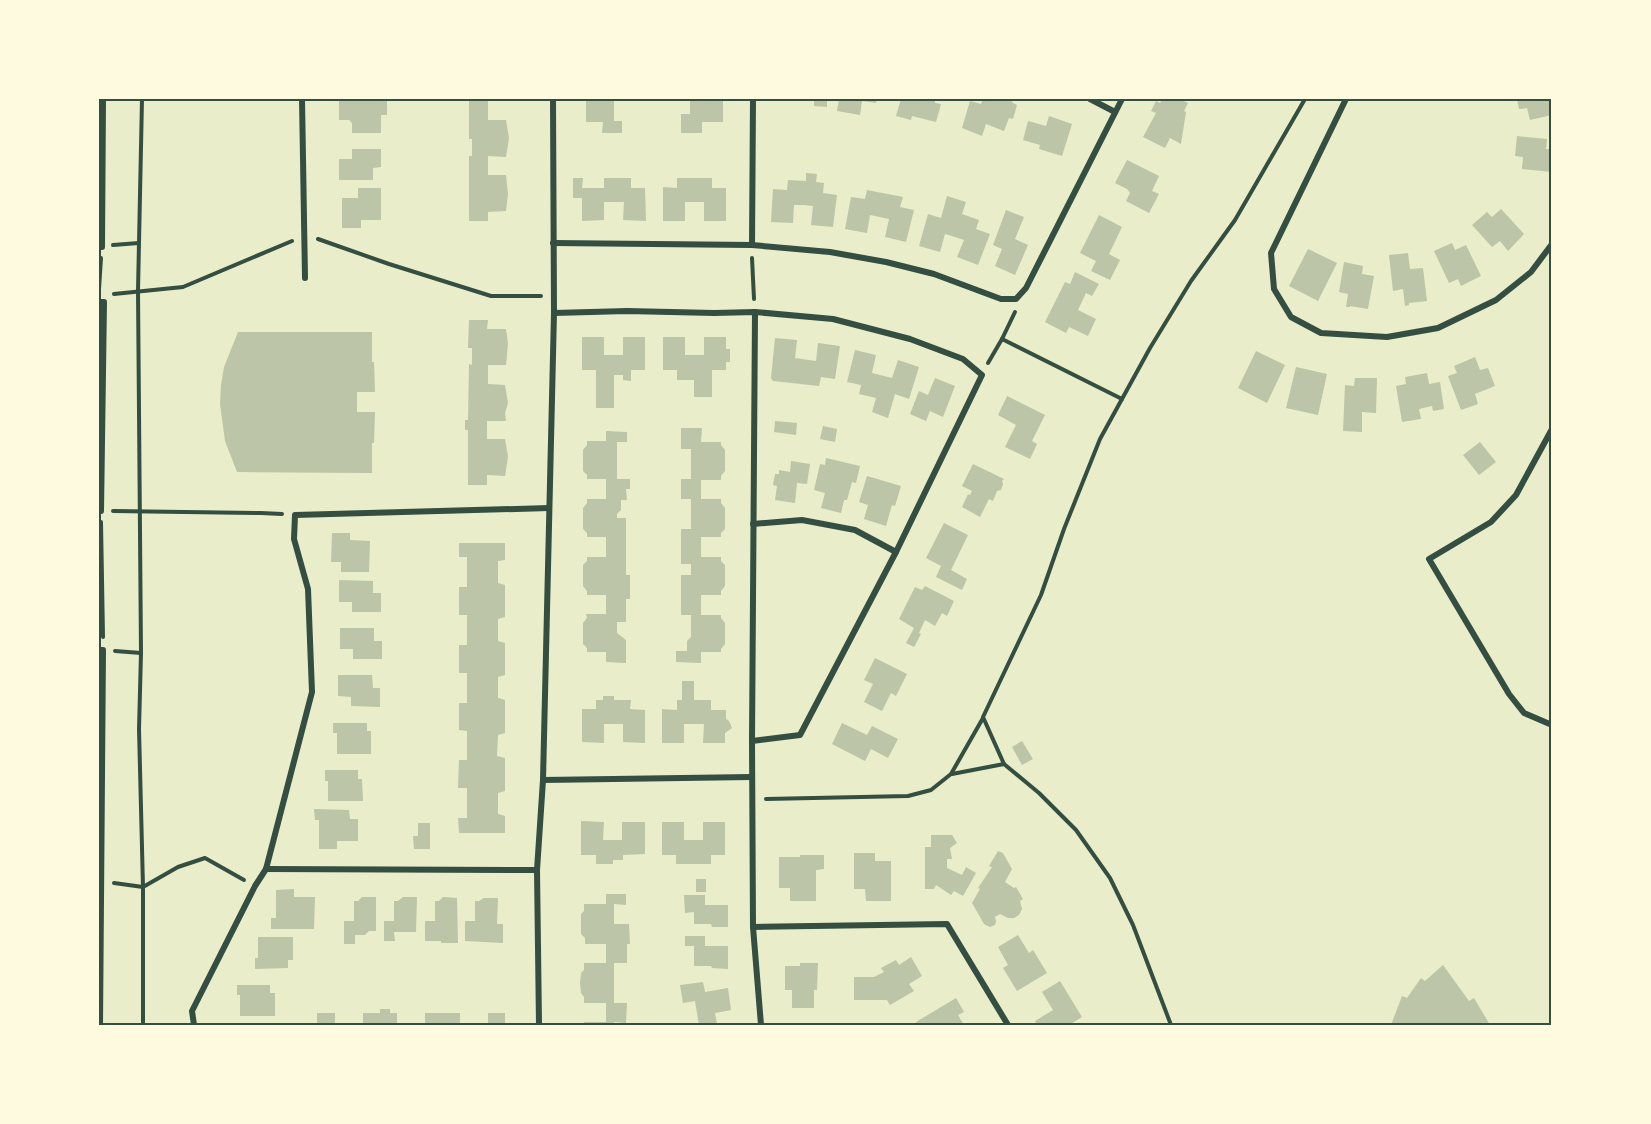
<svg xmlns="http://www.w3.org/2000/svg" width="1651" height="1124" font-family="Signika,sans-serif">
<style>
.building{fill:#bcc5a7}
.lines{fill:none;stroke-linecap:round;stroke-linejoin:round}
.path{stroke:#344e41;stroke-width:4}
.minor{stroke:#344e41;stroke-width:6}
.neatline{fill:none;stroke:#344e41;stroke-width:2}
</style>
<rect width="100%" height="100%" fill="#e9edc9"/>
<g class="building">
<polygon points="372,99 387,99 387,115 381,115 381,133 352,133 352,123 349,120 339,120 339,101 372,101"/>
<polygon points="469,99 506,99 506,101 488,101 488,120 506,120 509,138 506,157 488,156 488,175 506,175 508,194 506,211 488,212 488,221 469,221 469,156 472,156 472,139 469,139"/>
<polygon points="586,99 614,99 614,121 622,121 622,133 602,133 603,122 586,122"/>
<polygon points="690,99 723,99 723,122 702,122 702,133 681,133 681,114 690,114"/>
<polygon points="814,99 827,99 827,107 814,106"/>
<polygon points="839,99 877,99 876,103 862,101 860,115 837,111"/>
<polygon points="901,99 935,99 935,103 941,104 936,122 912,116 911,120 896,116"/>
<polygon points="983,99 1009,99 1011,100 1013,103 1017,105 1013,119 1009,118 1004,131 986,124 982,136 962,128 970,101 981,104"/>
<polygon points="1163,99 1179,99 1188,103 1184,111 1186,112 1181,144 1170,138 1165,148 1143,137 1156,113 1151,111 1156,101 1160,103"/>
<polygon points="1517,99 1552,99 1552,115 1530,120 1527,108 1519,109"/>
<polygon points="1049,116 1072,124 1062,156 1039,149 1040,145 1023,140 1028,121 1046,126"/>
<polygon points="1517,136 1547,139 1546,149 1552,149 1552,172 1522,169 1523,157 1515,156"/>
<polygon points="352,149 381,149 381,167 373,168 373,180 339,180 339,159 352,159"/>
<polygon points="1127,160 1159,176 1152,191 1159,194 1149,213 1126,201 1130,193 1127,189 1115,183"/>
<polygon points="806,173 817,174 816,182 824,183 823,193 837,195 833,227 811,225 813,206 804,205 794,205 793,223 771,222 773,189 787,190 788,180 806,181"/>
<polygon points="573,178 583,178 582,188 604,188 604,178 631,178 631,188 645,188 646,221 623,220 624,202 604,202 604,220 582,221 582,198 573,198"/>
<polygon points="677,178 712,178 712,188 726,188 726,221 704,221 704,202 685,202 685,221 663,221 663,187 677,188"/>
<polygon points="358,188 381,188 381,220 361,220 361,228 342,228 342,198 358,198"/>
<polygon points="867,190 903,197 900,207 914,210 906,242 885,237 889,219 870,215 867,233 845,229 851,197 865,199"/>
<polygon points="947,196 966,202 962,214 979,220 976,229 990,234 978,265 957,257 964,240 955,237 945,234 940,252 919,246 928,214 941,218"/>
<polygon points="1501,209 1524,234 1508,251 1500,241 1492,247 1472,225 1487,212 1492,217"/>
<polygon points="1006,210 1024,217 1015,239 1028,245 1015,275 995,266 1002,249 993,245"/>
<polygon points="1099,215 1122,227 1109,254 1120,260 1110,280 1091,271 1096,261 1080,253"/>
<polygon points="1452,243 1455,250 1466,245 1481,276 1461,286 1458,279 1449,283 1434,251"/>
<polygon points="1308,249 1337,263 1318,301 1289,286"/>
<polygon points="1408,253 1410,269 1423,268 1427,301 1409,303 1409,305 1405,306 1403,289 1393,291 1389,255"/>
<polygon points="1344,262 1363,266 1362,274 1374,276 1368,309 1350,306 1350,307 1346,307 1348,294 1339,292"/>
<polygon points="1075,272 1099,284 1092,296 1086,293 1078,310 1096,319 1088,336 1069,327 1066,333 1045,322 1065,282 1070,284"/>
<polygon points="469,320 488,320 487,329 506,329 508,344 506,365 488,365 488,384 505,385 508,403 505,413 506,421 487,421 487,439 505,439 508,457 505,476 487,475 487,485 468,485 468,430 465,430 465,420 468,420 469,364 472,365 472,348 468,348"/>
<polygon points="238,332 372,332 372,362 374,362 375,392 357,392 357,412 375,412 374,443 372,443 372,473 237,472 225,441 220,404 221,385 224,367"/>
<polygon points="582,337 604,337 604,355 623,355 623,337 645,337 645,370 631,370 631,381 623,380 623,375 614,375 614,408 596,408 596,370 582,370"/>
<polygon points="663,337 685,337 685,355 704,355 704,337 726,337 726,349 730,349 730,362 726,362 726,370 712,370 712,397 694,397 694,380 677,380 677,370 663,370"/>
<polygon points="775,338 797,340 795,358 816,361 818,343 840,346 835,379 821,377 819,386 773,381 771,378"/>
<polygon points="855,350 876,355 872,373 892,378 898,360 919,367 909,399 895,394 888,418 872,412 876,398 859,394 861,385 847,382"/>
<polygon points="1256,351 1285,365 1267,403 1238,388"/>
<polygon points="1475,357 1480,370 1488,368 1495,386 1475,394 1478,404 1461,410 1448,376 1457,373 1454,366"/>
<polygon points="1296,367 1327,374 1318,415 1286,408"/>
<polygon points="1427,373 1429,384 1440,382 1444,409 1433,411 1432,406 1419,409 1421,419 1402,422 1396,386 1406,384 1405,377"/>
<polygon points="935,378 955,386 943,417 930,411 926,421 910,414 919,391 928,395"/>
<polygon points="1355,378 1377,378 1376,413 1362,412 1362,432 1343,431 1345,385 1354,386"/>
<polygon points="1007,396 1045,415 1032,441 1037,444 1030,459 1005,447 1016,425 998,415"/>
<polygon points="775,421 797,423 796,435 774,432"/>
<polygon points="823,426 837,429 835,442 820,439"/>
<polygon points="681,428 702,428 701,442 721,442 721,445 725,450 725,471 721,476 721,480 701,480 701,499 721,499 721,503 725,508 725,529 721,533 721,537 701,537 701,557 721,557 721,561 725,565 725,586 721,591 721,595 701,595 701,615 721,615 721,618 725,623 725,644 721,649 721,652 701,652 701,663 676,662 676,651 687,651 687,641 691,637 691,615 681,615 681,575 691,575 691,564 681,564 681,529 691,529 691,499 681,499 681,479 691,479 691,449 681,449"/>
<polygon points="606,431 627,432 627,442 617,442 617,479 630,479 630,489 626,489 627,500 621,500 621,510 617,514 617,518 626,518 626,575 630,575 630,599 626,599 626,622 617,622 617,633 626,640 626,663 606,662 606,652 587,652 587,648 583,644 583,623 587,618 586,614 606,614 606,595 587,595 587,591 583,586 583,565 587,561 587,557 606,557 606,537 587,537 587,533 583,529 583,508 587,503 587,499 606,499 606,479 587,479 587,475 583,471 583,450 587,445 587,441 606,441"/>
<polygon points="1480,442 1496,462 1479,475 1463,455"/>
<polygon points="826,458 860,466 856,483 852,482 847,500 844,500 841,513 821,508 825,493 814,490 820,464 825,465"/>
<polygon points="791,461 810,464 807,484 797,483 795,503 775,500 777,486 773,485 775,474 779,474 779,470 790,472"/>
<polygon points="973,464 1004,479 1002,481 1003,484 1001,490 997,491 993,501 989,499 980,517 962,507 968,494 970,495 972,491 962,486"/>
<polygon points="867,476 901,486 895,506 892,505 886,526 864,519 868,505 859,502"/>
<polygon points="944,523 968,535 951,570 967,579 962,590 936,577 941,566 926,558"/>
<polygon points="332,533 350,533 350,540 370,541 369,572 341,572 341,562 331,562"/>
<polygon points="459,543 505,543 505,560 498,561 498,583 505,585 505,617 498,619 498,641 505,643 505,675 498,677 498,698 505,700 505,733 498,735 497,756 505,758 505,791 498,793 498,814 505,816 505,833 459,833 458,818 467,818 467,788 458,788 459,760 467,760 467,731 459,730 459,703 467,703 467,673 459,673 459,645 467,645 467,615 459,615 459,587 467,587 467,557 459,557"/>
<polygon points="339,580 373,581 373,593 381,593 381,612 352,612 352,602 339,602"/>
<polygon points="925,586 954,601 947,616 942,613 935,626 925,620 919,633 921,634 914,647 906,643 914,628 899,619 915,587 922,590"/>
<polygon points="340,628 374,628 374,641 382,641 382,659 353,659 353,649 340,649"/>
<polygon points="875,658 907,674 896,696 891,693 882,711 864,702 873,684 864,680"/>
<polygon points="338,675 372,675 373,688 380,688 380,707 351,706 351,697 338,696"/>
<polygon points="682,681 694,681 694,700 711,700 711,710 726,710 726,719 729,721 732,728 725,733 725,743 703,743 704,724 684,724 684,743 662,743 662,709 677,710 677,700 682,700"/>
<polygon points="603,696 614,696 614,700 631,700 630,709 645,710 645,743 623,742 623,724 604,724 604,743 582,742 582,709 596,709 596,700 603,700"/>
<polygon points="333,723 367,723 367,731 371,731 371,754 337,754 337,733 333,733"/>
<polygon points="842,723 867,735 872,726 898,739 888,758 871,749 865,761 832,744"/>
<polygon points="1022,741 1033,759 1022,765 1012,747"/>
<polygon points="325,770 358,770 358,779 362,779 363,801 328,801 328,781 325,781"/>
<polygon points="314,809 349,810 350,819 358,819 358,841 337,841 337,849 319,849 319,820 315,820"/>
<polygon points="581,821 604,822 603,840 622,840 622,822 645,822 645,854 623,855 623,860 613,860 613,864 596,864 596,855 581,855"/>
<polygon points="662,822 684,822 684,840 703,840 703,822 725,822 725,855 711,855 711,864 676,864 676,855 662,855"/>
<polygon points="418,823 430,823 430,849 414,849 413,836 418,836"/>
<polygon points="931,835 952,835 957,843 950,848 952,859 947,859 947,868 962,875 966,867 976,873 963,896 954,891 951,895 936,885 934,889 925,889 925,847 931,847"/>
<polygon points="998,851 1003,853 1012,869 1005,882 1014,888 1016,887 1023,899 1020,901 1022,909 1019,915 1014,918 1008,918 1000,914 995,917 996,922 995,925 990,927 984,924 972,903 980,889 978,888 992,867 989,866"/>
<polygon points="854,853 875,853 875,861 891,861 891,901 866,901 865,889 854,889"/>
<polygon points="800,855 824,855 824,869 816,870 816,901 790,901 790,888 779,888 779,857 800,857"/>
<rect x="696" y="879" width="10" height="13"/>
<polygon points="294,889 294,897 315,897 314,929 271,929 271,918 276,918 276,890"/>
<polygon points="606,894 626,894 626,905 614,904 614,924 629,924 630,944 627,944 627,963 614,963 614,1003 627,1003 626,1023 614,1022 614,1025 584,1025 584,1022 606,1022 606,1003 584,1003 584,997 581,993 580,983 581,973 584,970 584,963 606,963 606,944 585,944 585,938 581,934 581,914 584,911 584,904 606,904"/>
<polygon points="684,895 705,895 705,905 728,905 728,927 712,927 711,924 694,924 694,912 685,913"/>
<polygon points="362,897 376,897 376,931 369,931 365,935 355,935 355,944 344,944 344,921 354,921 354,901 358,901"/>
<polygon points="403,897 417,897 416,932 394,932 395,941 384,941 384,921 394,921 394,901 398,901"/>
<polygon points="443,897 457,898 458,943 441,943 441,941 425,941 425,921 435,921 435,901 439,901"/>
<polygon points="484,898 498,898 497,924 503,924 503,943 465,941 465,921 475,921 475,901 479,901"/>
<polygon points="1018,935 1029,953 1033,950 1047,973 1017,991 1003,968 1008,965 998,947"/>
<polygon points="685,936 705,936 705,946 728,946 728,969 712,968 711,966 694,966 694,946 685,946"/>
<polygon points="258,937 293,937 293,960 288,960 288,968 255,969 255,958 258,958"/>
<polygon points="911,957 922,976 909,984 914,991 890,1005 887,1000 854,1000 854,977 874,977 884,972 881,968 896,960 899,965"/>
<polygon points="800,963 818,963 817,990 814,990 814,1008 792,1008 792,990 785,990 785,966 800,966"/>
<polygon points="1443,965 1469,1001 1474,998 1490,1025 1391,1025 1402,996 1407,998 1421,978 1425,981"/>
<polygon points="1060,981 1082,1017 1069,1025 1037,1025 1035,1021 1053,1010 1042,992"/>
<polygon points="703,982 705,992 728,988 731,1010 715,1013 717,1024 699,1025 695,1001 683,1003 680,985"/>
<polygon points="237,985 270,985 270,993 275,993 275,1016 240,1016 240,995 237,995"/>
<polygon points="956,998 964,1012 958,1015 964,1025 918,1025 916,1022"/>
<polygon points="380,1009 390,1009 390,1013 397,1013 397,1023 425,1023 425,1013 460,1013 460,1025 317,1025 317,1013 335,1013 335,1023 363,1023 363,1013 380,1013"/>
<rect x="488" y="1013" width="17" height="12"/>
</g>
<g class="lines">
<g class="path">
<polyline points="142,99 138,291 141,653 139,729 143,887 143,1025"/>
<polyline points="318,239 389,264 491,296 541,296"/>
<polyline points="113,245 139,243"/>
<polyline points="752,258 754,299"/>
<polyline points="99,289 101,258"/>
<polyline points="114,294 183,287 292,241"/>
<polyline points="1002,339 1122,399"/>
<polyline points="988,363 1002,339 1015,312"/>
<polyline points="113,511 261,513 282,514"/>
<polyline points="101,522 103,637"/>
<polyline points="115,651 141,653"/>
<polyline points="952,774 1004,764"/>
<polyline points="766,799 908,796 931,790 951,774 983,718"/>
<polyline points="114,883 143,887 178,867 205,858 244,880"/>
<polyline points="1171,1025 1133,925 1110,878 1076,830 1039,793 1004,764 983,717 1041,595 1064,529 1100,439 1150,348 1191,281 1235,220 1305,99"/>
</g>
<g class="minor">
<polyline points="302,99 305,278"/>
<polyline points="1090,99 1115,112"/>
<polyline points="1346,99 1271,253 1274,289 1291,317 1321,333 1387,337 1438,328 1496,300 1531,272 1552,244"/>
<polyline points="553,243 752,245 830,252 886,262 934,274 1001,299 1016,299 1026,288 1122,99"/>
<polyline points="752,245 753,99"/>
<polyline points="99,247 102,247 103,99"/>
<polyline points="99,302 104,302 101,511 99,510"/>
<polyline points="755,312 752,741 753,927 761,1025"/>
<polyline points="554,313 627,311 714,313 755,312 833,319 910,339 963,359 982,375 896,552 800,735 752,741"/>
<polyline points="1552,429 1516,495 1491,522 1429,559 1509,694 1524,713 1552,725"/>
<polyline points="753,524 802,520 855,530 896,552"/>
<polyline points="99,650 103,650 100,1025"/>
<polyline points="543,780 752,777"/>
<polyline points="266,869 537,870"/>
<polyline points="753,927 947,924 1008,1025"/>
<polyline points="194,1025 192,1011 255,886 266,869 312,692 308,589 294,539 295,515 549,508"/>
<polyline points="539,1025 537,870 543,780 554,313 553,99"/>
</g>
</g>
<rect width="1651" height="1124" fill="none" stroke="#fefae0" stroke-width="201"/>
<rect x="100" y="100" width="1450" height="924" class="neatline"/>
</svg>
